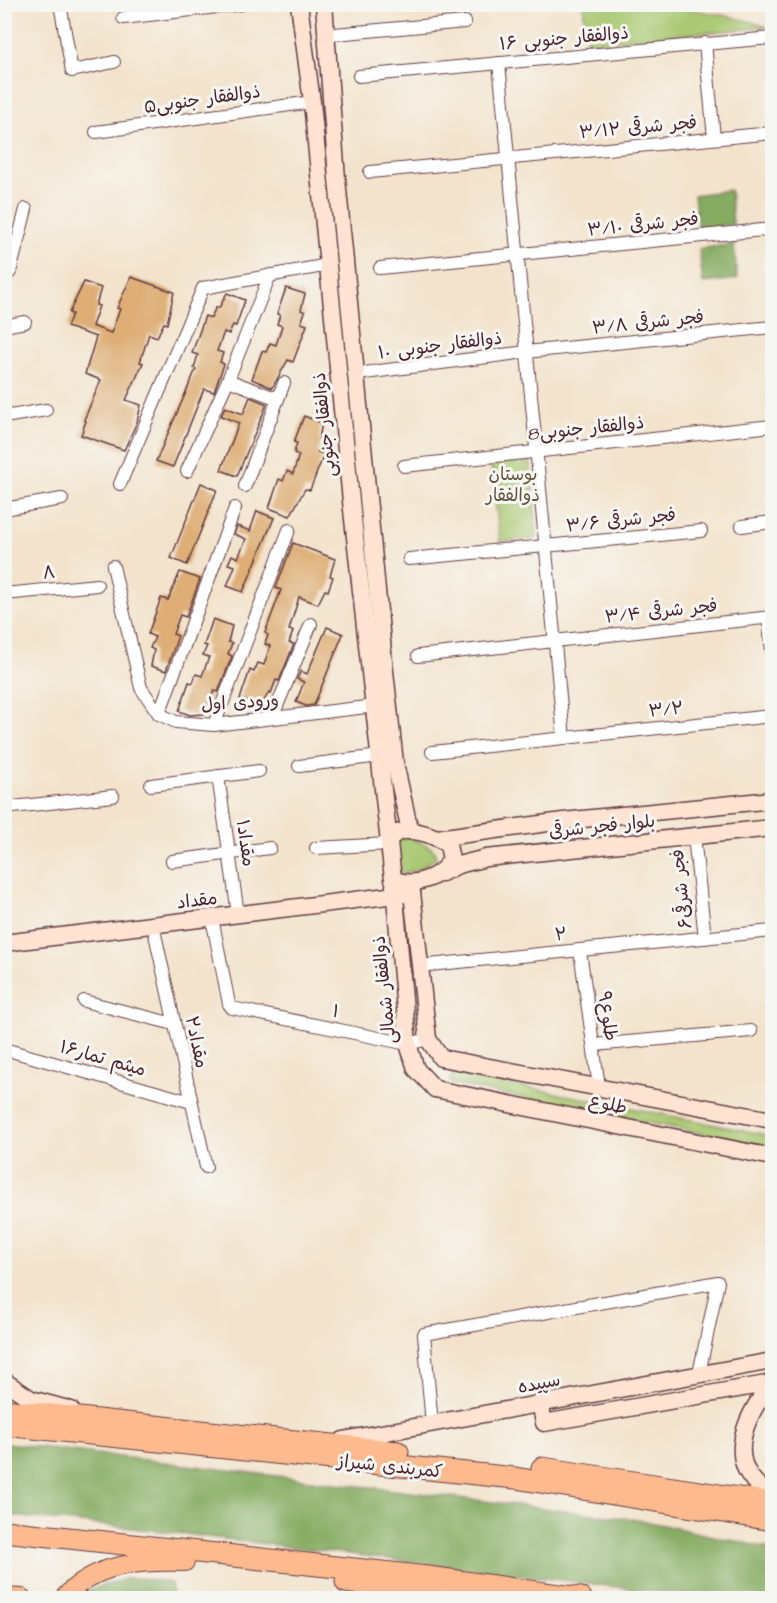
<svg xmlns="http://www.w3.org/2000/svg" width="777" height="1603" font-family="'Architects Daughter','Playpen Sans Arabic',sans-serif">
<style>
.green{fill:#a8c76f;stroke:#79734d;stroke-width:1.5}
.forest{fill:#86ac62;stroke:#686646;stroke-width:1.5}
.building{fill:#deae76}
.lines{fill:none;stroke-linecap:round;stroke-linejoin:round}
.street-casing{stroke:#633c43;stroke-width:14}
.secondary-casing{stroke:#633c43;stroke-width:19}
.primary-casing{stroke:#633c43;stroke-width:20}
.highway-casing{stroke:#633c43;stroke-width:23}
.street{stroke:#fff;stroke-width:12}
.secondary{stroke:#fee3d2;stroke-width:16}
.primary{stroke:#fcba8e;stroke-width:18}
.highway{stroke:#fcba8e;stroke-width:21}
.labels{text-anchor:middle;stroke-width:6;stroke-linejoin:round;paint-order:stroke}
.street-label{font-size:18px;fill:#4a1f2b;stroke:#f6f6f2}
.park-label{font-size:18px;fill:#66513f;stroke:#f6f6f2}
</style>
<rect width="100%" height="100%" fill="#f6f6f2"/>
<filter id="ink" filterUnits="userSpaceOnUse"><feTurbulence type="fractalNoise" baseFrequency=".0167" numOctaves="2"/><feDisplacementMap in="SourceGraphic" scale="12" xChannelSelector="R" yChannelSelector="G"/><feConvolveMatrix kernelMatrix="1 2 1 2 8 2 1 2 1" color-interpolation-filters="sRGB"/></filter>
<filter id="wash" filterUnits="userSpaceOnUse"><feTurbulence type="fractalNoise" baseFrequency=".008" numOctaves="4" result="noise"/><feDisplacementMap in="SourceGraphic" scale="24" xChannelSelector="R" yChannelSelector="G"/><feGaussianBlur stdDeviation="1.35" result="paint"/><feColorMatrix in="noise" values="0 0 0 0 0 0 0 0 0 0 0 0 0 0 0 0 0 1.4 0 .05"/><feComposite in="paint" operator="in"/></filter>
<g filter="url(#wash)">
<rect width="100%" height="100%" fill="#f3e3cc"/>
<g class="green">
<path d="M 583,5 C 646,4 707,7 768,27 L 587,43 Z"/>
<polygon points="530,460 537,538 500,542 491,464"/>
<polygon points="407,836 430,847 435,852 435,858 420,869 398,874 392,843"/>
<polygon points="454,1073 772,1136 772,1147 452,1084 450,1081"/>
</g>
<g class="forest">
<polygon points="730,190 733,224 698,228 694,195"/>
<polygon points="734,244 737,279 703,283 699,249"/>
<polygon points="5,1443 640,1520 772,1549 772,1598 707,1598 169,1532 5,1515"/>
<polygon points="140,1578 171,1583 172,1598 80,1598 81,1592 124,1579"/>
</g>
<g id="blocks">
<g class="building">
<polygon points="131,277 174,292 167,324 164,323 157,337 149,334 140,362 143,363 126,400 141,405 137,422 124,450 81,435 86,421 84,420 101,380 85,374 96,337 67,327 72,314 69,313 84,282 101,288 96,305 99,306 92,326 111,333 120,309 117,308"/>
<polygon points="286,288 305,294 301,310 305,312 301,323 307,325 293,362 288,360 272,388 252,379 262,351 266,352 270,343 276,345 282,326 277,324 280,315 277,314"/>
<polygon points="227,293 245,300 236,326 233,325 229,334 224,332 217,351 223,353 220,362 224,364 214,392 204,389 173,467 156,461 196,369 194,368 198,355 192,353 205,316 211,318 216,307 219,308"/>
<polygon points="250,397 267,404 237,476 221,470 239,423 221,416 225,407 243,414"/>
<polygon points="304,416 322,423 319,439 322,440 318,452 324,454 310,490 305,489 290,516 269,508 279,479 283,481 287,471 293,474 299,455 294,453 297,443 294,442"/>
<polygon points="201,483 217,490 187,565 171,558"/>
<polygon points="257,511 274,518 243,592 227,586 235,566 228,564 232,555 238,558 246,539 234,534 237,526 250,531"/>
<polygon points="293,543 335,559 330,576 333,577 328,591 325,590 318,604 299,597 289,630 293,631 289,643 294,644 279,681 276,680 271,693 269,692 261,706 240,699 250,670 254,672 258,663 264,665 270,646 265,644 268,635 265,633 281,590 276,588"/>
<polygon points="180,572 200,579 186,617 180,615 173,634 178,636 166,671 151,666 154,650 150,648 155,637 148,634 161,598 168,600"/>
<polygon points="213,619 232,626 228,642 232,643 228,654 232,656 218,692 214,691 204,714 190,715 179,711 189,682 193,683 196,674 202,676 209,657 203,655 207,646 204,645"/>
<polygon points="327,627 343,634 314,705 306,706 296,702 304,682 297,679 301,671 307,674"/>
</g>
</g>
</g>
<g filter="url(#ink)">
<use href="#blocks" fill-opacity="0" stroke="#633c43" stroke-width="1.5"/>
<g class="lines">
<g class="street-casing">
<g id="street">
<polyline points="60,4 72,71 114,62"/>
<polyline points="123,18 243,4"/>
<polyline points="324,35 465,22"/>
<polyline points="705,43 714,138"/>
<polyline points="499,63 564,738"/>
<polyline points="359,76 772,38"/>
<polyline points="96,132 312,102"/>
<polyline points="370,172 772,133"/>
<polyline points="380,268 772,229"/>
<polyline points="4,273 10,272 26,209"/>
<polyline points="4,326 25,322"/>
<polyline points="357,374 526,352 772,327"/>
<polyline points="228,380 278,399"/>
<polyline points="4,417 46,410"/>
<polyline points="404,466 772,426"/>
<polyline points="187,471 228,380 270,275"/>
<polyline points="120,484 203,288 328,265"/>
<polyline points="245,486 284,383"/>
<polyline points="4,509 62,499"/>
<polyline points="742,526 772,522"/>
<polyline points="409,559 701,531"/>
<polyline points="113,566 141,688 159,714 176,722 214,725 375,706"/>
<polyline points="4,594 97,585"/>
<polyline points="768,618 772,650"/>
<polyline points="418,656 772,617"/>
<polyline points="159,714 235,508"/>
<polyline points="272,718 311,624"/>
<polyline points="214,725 289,530"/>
<polyline points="432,752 772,716"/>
<polyline points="299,766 380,756"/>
<polyline points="218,776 238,914"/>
<polyline points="151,785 259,771"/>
<polyline points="4,808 113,796"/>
<polyline points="694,836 705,938"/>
<polyline points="316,848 389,844"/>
<polyline points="172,861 270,848"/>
<polyline points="212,918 229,1004 232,1008 408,1044 428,1039"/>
<polyline points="153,925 206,1167"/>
<polyline points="580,951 599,1087"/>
<polyline points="419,966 772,931"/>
<polyline points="84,1001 174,1024"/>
<polyline points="594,1045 751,1031"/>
<polyline points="4,1049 191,1102"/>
<polyline points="432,1425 424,1334 718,1282 699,1374"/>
</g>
</g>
<g class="secondary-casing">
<g id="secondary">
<path d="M 299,4 L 312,102 L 351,501 L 393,879 C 413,888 441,878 451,859 L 448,845 C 435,835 399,821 389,841"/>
<polyline points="324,4 337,179 384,662 395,763 410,831"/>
<polyline points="437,838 563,821 772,800"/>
<polyline points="442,873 458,865 486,858 772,828"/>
<polyline points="411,883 428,1039 441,1058"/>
<polyline points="394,886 408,1044 416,1069 435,1089"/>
<polyline points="4,943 412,893"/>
<polyline points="441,1058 772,1120"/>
<polyline points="435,1089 772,1157"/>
<polyline points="4,1381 31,1399 71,1410"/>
<path d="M 771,1384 C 743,1419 722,1467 772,1495"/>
<polyline points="540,1402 544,1423 772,1383"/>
<polyline points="343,1440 772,1361"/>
</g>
</g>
<g class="primary-casing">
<g id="primary">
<polyline points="4,1597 22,1598"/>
<path d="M 64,1598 C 95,1562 141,1561 185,1562"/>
</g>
</g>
<g class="highway-casing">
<g id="highway">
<polyline points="4,1410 398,1452"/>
<polyline points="4,1425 515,1478 772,1520"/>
<polyline points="542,1468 772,1503"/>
<polyline points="4,1531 428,1577 581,1598"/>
<polyline points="346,1582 461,1598"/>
</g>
</g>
<use href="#street" class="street"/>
<use href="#secondary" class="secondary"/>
<use href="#primary" class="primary"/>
<use href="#highway" class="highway"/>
</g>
</g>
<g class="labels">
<g class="street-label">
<text transform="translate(564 38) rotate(-5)" y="6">۱۶ ذوالفقار جنوبی</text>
<text transform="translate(202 99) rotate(-8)" y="6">ذوالفقار جنوبی۵</text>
<text transform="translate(638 127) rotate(-5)" y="6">۳/۱۲ فجر شرقی</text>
<text transform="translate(643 224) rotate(-6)" y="6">۳/۱۰ فجر شرقی</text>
<text transform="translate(648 322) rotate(-6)" y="6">۳/۸ فجر شرقی</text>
<text transform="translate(440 345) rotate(-7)" y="6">۱۰ ذوالفقار جنوبی</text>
<text transform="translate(324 425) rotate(-96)" y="6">ذوالفقار جنوبی</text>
<text transform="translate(586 428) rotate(-6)" y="6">8ذوالفقار جنوبی</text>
<text transform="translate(621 520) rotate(-6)" y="6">۳/۶ فجر شرقی</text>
<text transform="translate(49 572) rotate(-6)" y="6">۸</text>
<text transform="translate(661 611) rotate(-6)" y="6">۳/۴ فجر شرقی</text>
<text transform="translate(240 702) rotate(-4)" y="6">ورودی اول</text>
<text transform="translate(666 709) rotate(-6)" y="6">۳/۲</text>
<text transform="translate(602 826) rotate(-6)" y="6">بلوار فجر شرقی</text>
<text transform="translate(246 843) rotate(82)" y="6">مقداد۱</text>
<text transform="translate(681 889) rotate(-96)" y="6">فجر شرقی۶</text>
<text transform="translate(197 900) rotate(-7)" y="6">مقداد</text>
<text transform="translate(561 934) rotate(-6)" y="6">۲</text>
<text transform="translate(384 990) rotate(-96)" y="6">ذوالفقار شمالی</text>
<text transform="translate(336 1011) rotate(12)" y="6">۱</text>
<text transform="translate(608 1016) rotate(82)" y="6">طلوع۹</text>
<text transform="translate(197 1042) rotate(78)" y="6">مقداد۲</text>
<text transform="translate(103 1058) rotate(16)" y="6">میثم تمار۱۶</text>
<text transform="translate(608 1104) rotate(12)" y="6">طلوع</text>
<text transform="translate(539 1383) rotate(-11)" y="6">سپیده</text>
<text transform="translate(390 1466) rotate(6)" y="6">کمربندی شیراز</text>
</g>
<g class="park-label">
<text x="513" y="480">بوستان<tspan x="513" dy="21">ذوالفقار</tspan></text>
</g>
</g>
<rect width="777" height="1603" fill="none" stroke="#f6f6f2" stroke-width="24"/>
</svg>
